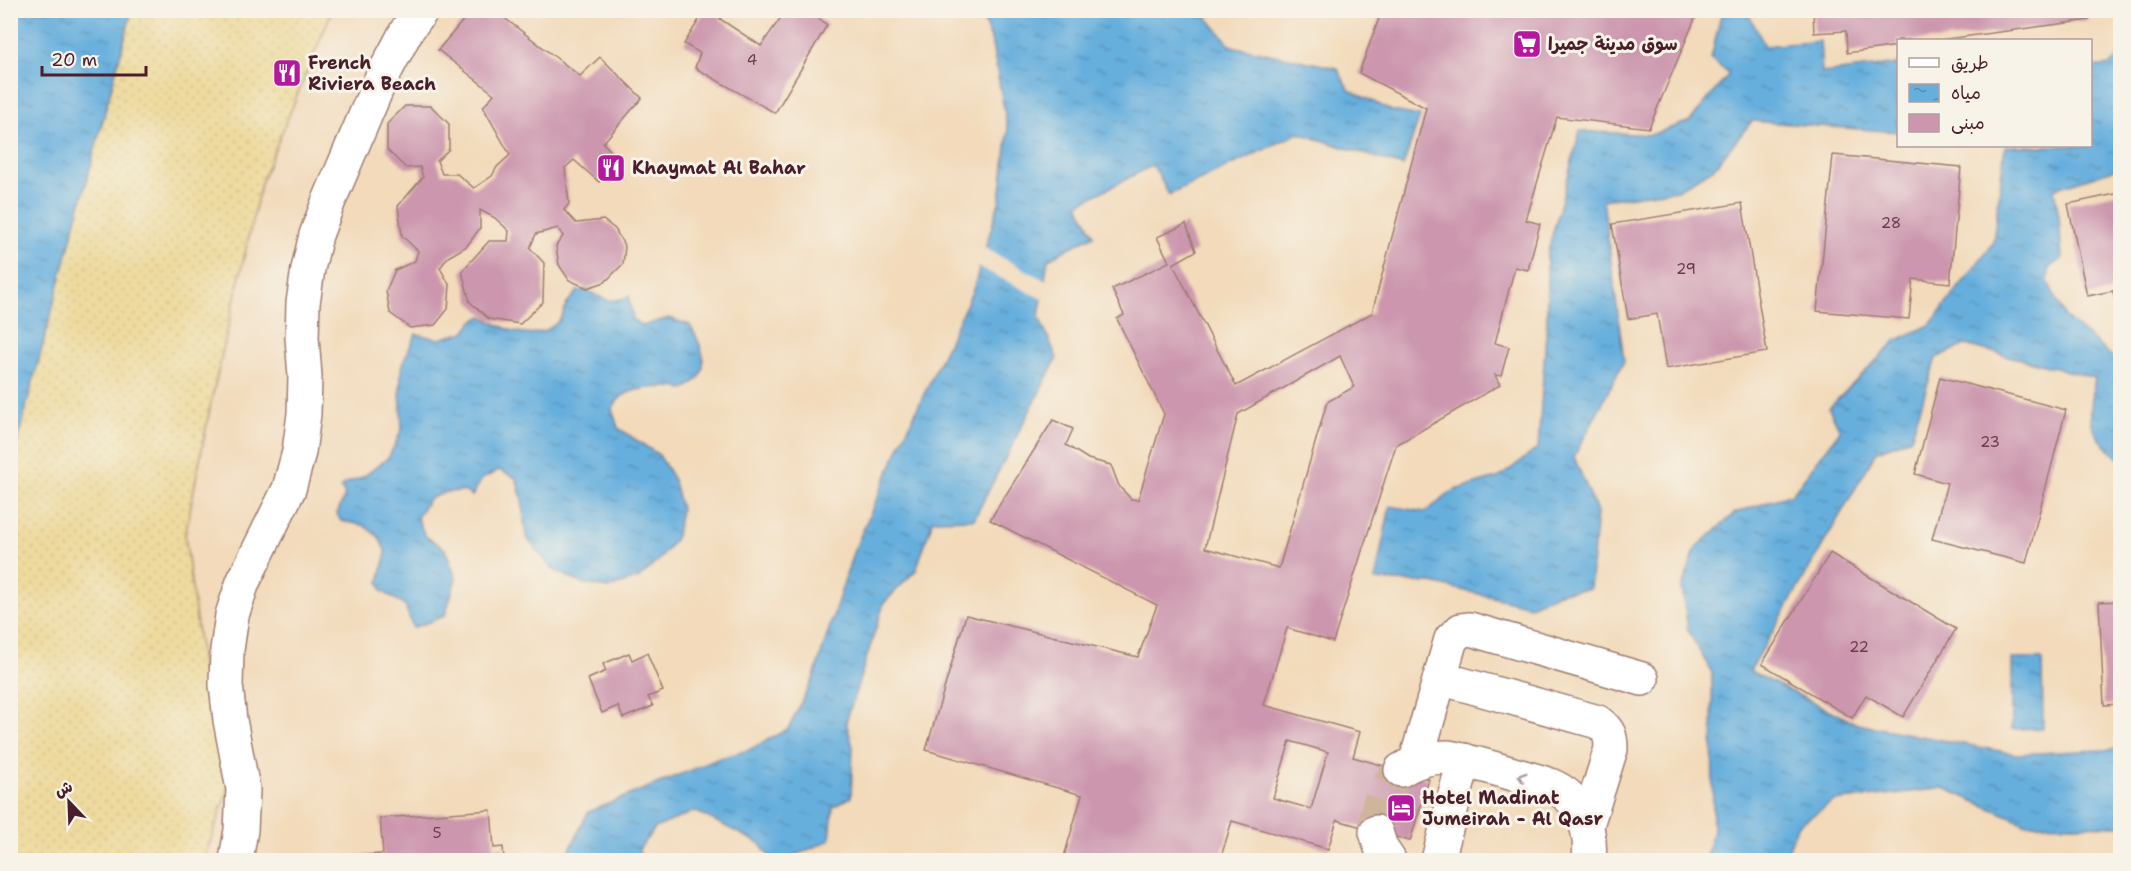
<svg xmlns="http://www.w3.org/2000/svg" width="2131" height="871" font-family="'Shantell Sans','Playpen Sans Arabic',sans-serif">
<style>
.sand{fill:url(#sand-dots);stroke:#9c7c64;stroke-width:1.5}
.water{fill:url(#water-ripples);stroke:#586784;stroke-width:1.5}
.pier{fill:#f2daba}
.building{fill:#cc97ae;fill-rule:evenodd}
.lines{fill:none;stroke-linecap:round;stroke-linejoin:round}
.minor-tunnel{stroke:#d0b59d;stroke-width:33;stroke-dasharray:33 16;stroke-linecap:butt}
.minor-casing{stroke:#9e7c72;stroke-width:36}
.minor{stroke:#fff;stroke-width:33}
.oneway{stroke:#ae9aa0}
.labels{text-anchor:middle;stroke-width:6;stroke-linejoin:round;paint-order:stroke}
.number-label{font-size:15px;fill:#6a3d4c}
.poi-label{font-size:18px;font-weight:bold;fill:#4a1f2b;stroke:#f7f3e8;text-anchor:start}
</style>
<defs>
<pattern id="sand-dots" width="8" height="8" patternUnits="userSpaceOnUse" patternTransform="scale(1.5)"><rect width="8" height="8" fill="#eeda9e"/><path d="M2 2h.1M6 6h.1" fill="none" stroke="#cebb88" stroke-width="1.8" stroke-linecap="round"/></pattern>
<pattern id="water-ripples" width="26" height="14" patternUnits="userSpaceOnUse" patternTransform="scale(1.5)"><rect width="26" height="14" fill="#66afdd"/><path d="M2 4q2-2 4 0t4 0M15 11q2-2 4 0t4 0" fill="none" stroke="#568eb3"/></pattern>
</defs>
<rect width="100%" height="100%" fill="#f7f3e8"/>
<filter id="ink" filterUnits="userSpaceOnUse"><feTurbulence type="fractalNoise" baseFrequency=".0167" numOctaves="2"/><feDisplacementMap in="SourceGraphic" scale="12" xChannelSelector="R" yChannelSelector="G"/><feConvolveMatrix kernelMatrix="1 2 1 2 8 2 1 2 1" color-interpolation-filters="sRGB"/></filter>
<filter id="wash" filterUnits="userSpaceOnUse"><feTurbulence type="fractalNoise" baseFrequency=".008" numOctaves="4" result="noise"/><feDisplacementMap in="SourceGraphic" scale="24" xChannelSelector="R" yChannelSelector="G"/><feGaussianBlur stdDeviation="1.35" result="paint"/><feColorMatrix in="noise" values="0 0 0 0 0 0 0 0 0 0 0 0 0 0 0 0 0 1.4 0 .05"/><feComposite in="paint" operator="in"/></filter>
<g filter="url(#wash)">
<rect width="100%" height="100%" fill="#f2daba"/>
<polygon class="sand" points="132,11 332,11 261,183 212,398 185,535 203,672 237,762 204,860 11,860 10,464"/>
<g class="water">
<polygon points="11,11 132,11 11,464"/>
<polygon points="981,11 1202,11 1231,46 1337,68 1349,90 1392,111 1420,116 1403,166 1299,133 1169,195 1153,165 1078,204 1094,235 1048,259 1039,317 1057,358 974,519 933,520 916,570 884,603 846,722 853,747 851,797 833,807 830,840 785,860 772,860 759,843 695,811 655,828 639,849 641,860 565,860 588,812 720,758 749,750 788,729 814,677 853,553 902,441 973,290 1000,199 1008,130 991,39"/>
<polygon points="1747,11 1765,46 1820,41 1822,73 1898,64 1898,132 1752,121 1713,169 1677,190 1603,200 1624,361 1574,457 1597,512 1590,589 1562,592 1530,606 1432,583 1375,580 1390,506 1425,512 1455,490 1500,477 1538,448 1547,320 1547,255 1580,131 1651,135 1690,121 1729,74 1711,59 1721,15"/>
<path d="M 2120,57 L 2120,168 L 2054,189 L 2059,217 L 2062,259 L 2049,268 L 2048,282 L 2066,318 L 2120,363 L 2120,460 C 2086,428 2088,423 2095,378 L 1965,345 L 1936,358 L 1911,438 L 1877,451 L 1750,671 L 1857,724 L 2016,754 L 2120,749 L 2120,826 L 2027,824 L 1944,788 L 1834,801 L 1797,826 L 1785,860 L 1705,860 L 1713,830 L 1712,673 L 1688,630 L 1682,588 L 1696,548 L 1735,513 L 1792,494 L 1840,431 L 1829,408 L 1897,340 L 1930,325 L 1993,243 L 2005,146 L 2090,146 L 2091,67 L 2109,65 Z"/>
<path d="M 586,290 C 601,298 612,305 629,296 L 633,319 L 642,326 L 669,318 L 690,325 C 698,339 709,359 700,376 C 697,381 689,386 685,389 C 670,385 637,387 624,395 C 619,398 615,404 612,409 L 618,428 L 659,455 L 673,478 L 681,509 L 676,538 L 660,559 L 639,578 L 608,588 L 581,583 L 552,569 L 526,537 L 522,499 L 516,478 L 499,470 L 482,479 L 472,496 L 464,491 L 446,492 L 429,499 L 417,517 L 425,536 L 445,549 L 456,578 L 445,616 L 413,628 L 405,605 L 382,591 L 379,582 L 386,553 L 379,537 L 363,525 L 341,521 L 337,514 L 345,495 L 341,488 L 345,484 L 363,477 L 389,457 L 402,429 L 400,390 L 402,365 L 416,334 L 439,339 L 465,332 L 473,321 L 482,316 C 506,331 539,345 560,319 C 564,314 565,307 568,302 C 571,298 575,294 578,291 Z"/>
<polygon points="2012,659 2042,659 2043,728 2012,729"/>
</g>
<polygon class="pier" points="983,247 1048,282 1044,300 977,266"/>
<g id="blocks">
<g class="building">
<polygon points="472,10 494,10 580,76 600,57 642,98 603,143 620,160 599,182 574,160 565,168 569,204 564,210 576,223 603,220 615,229 625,247 623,264 605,282 587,288 569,280 559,265 556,246 563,236 558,228 536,234 530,248 544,263 543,302 520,324 489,319 470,302 462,271 489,241 508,241 509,231 495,218 480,210 480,228 467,246 448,257 440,268 450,286 448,309 435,325 410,328 390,313 386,291 395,270 415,261 418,251 402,236 398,206 423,177 420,167 406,168 387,150 387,124 405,106 431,106 449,124 449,149 437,161 442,174 457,174 474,188 492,176 497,167 510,155 483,107 494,94 438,50"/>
<polygon points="695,10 726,10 720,19 761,46 786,10 809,10 827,25 775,113 695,68 700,53 684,44 702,15"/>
<path d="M 1382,10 L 1673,10 L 1672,13 L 1696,16 L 1649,128 L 1557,117 L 1526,220 L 1540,224 L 1528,270 L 1515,267 L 1495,343 L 1509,347 L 1501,376 L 1495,375 L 1500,385 L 1396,445 L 1333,642 L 1287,628 L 1264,705 L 1360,732 L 1353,757 L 1429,779 L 1410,841 L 1337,820 L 1328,849 L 1232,821 L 1220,860 L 1063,860 L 1082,795 L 926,750 L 966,615 L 1138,657 L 1157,605 L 990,520 L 1053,420 L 1073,429 L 1066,445 L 1088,459 L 1111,465 L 1119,486 L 1131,499 L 1138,500 L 1164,414 L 1117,319 L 1124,315 L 1112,289 L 1169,262 L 1157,237 L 1186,224 L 1196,251 L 1173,264 L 1236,386 L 1372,313 L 1426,108 L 1359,73 ZM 1340,356 L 1354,387 L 1327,402 L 1279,568 L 1205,548 L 1238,414 ZM 1290,741 L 1328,752 L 1311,809 L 1273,798 Z"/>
<polygon points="1813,10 2088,10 2089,20 1939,40 1898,40 1898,46 1847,53 1846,31 1814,33"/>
<polygon points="1833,155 1961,167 1950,283 1913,279 1909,319 1817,311"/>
<polygon points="2120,193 2120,321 2119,321 2113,291 2087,296 2068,204"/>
<polygon points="1742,203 1767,352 1666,369 1657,314 1628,319 1612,224"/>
<polygon points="1940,377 2066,410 2026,563 1932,539 1947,483 1915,474"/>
<polygon points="1830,553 1956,629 1903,717 1866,695 1852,718 1762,664"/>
<polygon points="2120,601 2120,704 2104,705 2099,602"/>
<polygon points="629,653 632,660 647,653 663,691 648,697 653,706 623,718 618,706 602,713 588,679 606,671 603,664"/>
<polygon points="491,810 494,848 503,847 504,860 447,860 399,857 399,860 345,860 345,857 383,854 380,818"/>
</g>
</g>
</g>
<g filter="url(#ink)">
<use href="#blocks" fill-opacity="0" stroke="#9e7c72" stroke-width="1.5"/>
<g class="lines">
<path class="minor-tunnel" d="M 1376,832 C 1375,806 1382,788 1401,770"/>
<g class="minor-casing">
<g id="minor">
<path d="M 1440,678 L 1598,722 C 1609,730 1611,736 1611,749 L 1587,825"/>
<polyline points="1416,761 1451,639 1461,630 1470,629 1642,679"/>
<path d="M 1401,770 C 1416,761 1429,757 1448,757 C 1469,761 1489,767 1510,773 C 1523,777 1537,780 1550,785 C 1582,798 1592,829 1589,860"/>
<polyline points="1376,832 1381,848 1389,860"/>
<polyline points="236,860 241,830 243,789 230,720 226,685 227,650 232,615 243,582 289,489 299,452 304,414 305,376 302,338 303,303 308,269 316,235 328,203 380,81 407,30 422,10"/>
<polyline points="1438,860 1464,760"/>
</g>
</g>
<use href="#minor" class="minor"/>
</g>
<defs><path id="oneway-chevron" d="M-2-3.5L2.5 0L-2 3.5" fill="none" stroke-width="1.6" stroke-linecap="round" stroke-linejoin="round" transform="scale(1.5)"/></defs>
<use class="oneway" href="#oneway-chevron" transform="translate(1522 777) rotate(-164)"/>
</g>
<defs>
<g id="supermarket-square" transform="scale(1.5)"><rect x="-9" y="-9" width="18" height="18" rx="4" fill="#b5179e" stroke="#f7f3e8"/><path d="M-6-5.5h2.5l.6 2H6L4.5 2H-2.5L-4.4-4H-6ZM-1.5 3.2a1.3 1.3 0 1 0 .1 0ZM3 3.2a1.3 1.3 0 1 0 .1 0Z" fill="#fff"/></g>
<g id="restaurant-square" transform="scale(1.5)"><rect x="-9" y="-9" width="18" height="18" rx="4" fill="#b5179e" stroke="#f7f3e8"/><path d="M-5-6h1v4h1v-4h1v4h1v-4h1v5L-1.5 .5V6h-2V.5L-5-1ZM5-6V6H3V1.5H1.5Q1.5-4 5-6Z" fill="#fff"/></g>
<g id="hotel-square" transform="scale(1.5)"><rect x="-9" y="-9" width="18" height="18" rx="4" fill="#b5179e" stroke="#f7f3e8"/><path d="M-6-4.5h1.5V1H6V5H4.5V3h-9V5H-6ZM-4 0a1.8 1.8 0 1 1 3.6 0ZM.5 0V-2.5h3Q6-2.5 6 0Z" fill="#fff"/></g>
</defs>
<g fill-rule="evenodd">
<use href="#supermarket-square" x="1527" y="44"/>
<use href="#restaurant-square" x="287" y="73"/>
<use href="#restaurant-square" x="611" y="168"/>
<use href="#hotel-square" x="1401" y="808"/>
</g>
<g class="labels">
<g class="number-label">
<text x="752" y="65">4</text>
<text x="1891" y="228">28</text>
<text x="1686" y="274">29</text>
<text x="1990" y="447">23</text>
<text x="1859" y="652">22</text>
<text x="437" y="838">5</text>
</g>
<g class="poi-label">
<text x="1548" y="50">سوق مدينة جميرا</text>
<text x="308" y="69">French<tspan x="308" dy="21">Riviera Beach</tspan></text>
<text x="632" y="174">Khaymat Al Bahar</text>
<text x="1422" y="804">Hotel Madinat<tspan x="1422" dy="21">Jumeirah - Al Qasr</tspan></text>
</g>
</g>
<rect width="2131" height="871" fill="none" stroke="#f7f3e8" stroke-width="36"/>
<rect x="1897" y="39" width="195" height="108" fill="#f7f3e8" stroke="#b29e9c" stroke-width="1.5"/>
<rect x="1909" y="58" width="30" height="9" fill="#ffffff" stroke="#b29e9c" stroke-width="1.5"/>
<text x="1951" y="69" font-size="18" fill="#4a1f2b">طريق</text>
<rect x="1909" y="84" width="30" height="18" fill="url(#water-ripples)" stroke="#b29e9c" stroke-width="1.5"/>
<text x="1951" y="99" font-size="18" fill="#4a1f2b">مياه</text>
<rect x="1909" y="114" width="30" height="18" fill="#cc97ae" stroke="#b29e9c" stroke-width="1.5"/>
<text x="1951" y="129" font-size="18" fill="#4a1f2b">مبنى</text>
<g transform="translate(69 802) rotate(337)" stroke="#f7f3e8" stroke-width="4.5" paint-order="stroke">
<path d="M0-4.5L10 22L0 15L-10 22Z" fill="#4a1f2b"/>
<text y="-9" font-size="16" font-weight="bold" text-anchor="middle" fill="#4a1f2b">ش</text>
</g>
<path d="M42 66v9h104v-9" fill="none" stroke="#4a1f2b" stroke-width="3"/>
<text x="51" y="66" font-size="18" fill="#4a1f2b" stroke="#f7f3e8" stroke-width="4.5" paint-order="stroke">20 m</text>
</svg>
